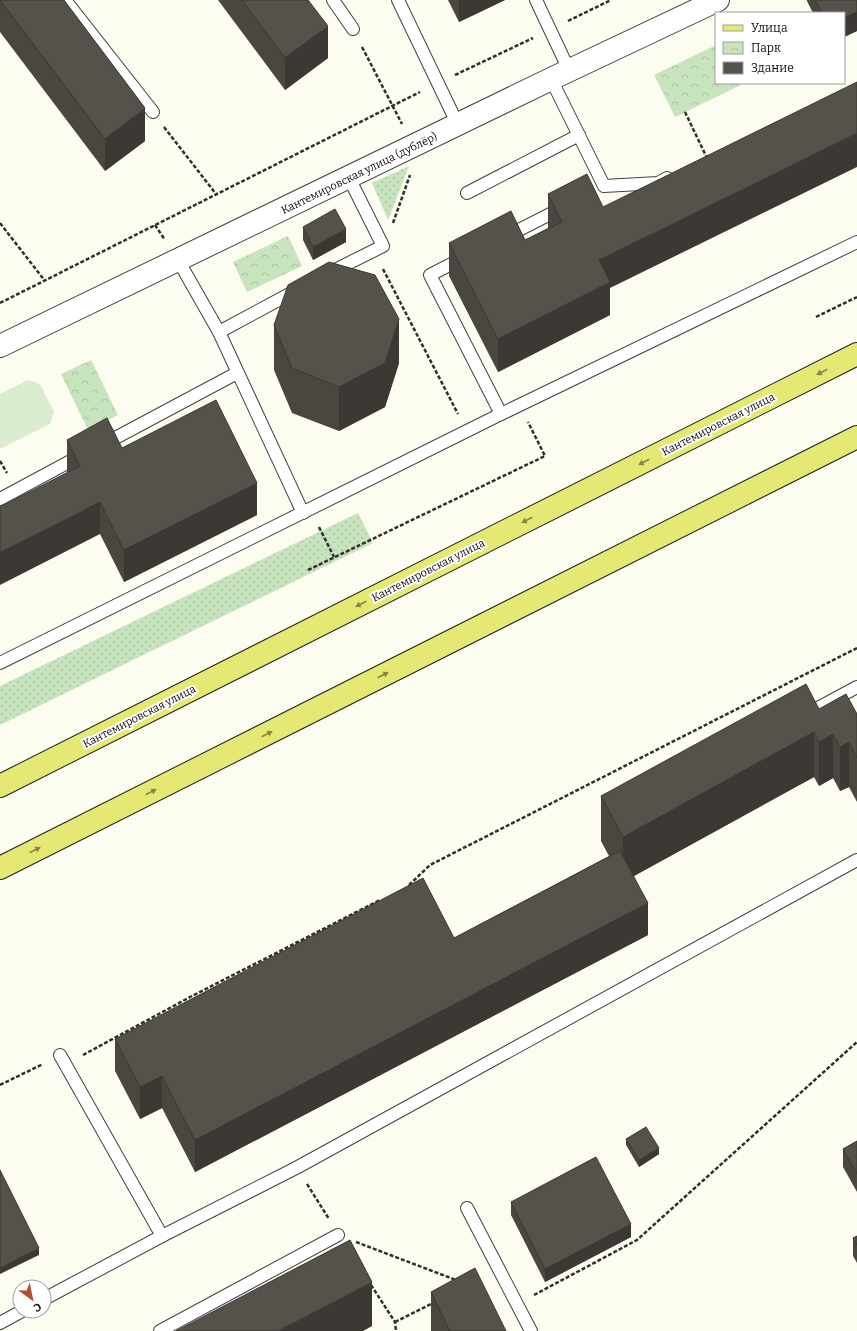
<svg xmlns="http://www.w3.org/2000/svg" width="857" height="1331" font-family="Bitter,serif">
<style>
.grass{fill:url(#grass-dots)}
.park{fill:url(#park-crowns)}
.pitch{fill:#daecce}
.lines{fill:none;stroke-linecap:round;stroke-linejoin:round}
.service-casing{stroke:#414141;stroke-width:14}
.minor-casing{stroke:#414141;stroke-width:24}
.primary-casing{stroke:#1f1f1f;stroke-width:24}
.path{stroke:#303030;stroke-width:2.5;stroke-dasharray:4 2;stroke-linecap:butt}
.service{stroke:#fff;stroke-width:12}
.minor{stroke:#fff;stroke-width:22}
.primary{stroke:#e5e974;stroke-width:22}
.wall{fill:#494740}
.shaded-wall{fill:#3c3934}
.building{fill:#55524b;stroke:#3c3934}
.oneway{fill:#848646}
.labels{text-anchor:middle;stroke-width:4;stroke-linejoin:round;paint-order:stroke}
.street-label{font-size:11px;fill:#0e0e0e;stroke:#fff}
</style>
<defs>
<pattern id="grass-dots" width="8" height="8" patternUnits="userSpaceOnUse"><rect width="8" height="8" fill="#c7e4bd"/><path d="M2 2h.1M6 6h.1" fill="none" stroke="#aac2a1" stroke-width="1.8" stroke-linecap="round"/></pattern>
<pattern id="park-crowns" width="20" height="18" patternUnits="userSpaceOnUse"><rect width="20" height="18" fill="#c7e4bd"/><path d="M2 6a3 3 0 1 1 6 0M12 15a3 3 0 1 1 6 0" fill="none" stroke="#aac2a1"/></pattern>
</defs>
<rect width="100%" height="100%" fill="#fcfdf0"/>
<g class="grass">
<polygon points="409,166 388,220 372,183"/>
<polygon points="358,513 373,543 0,725 0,686"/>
</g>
<g class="park">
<polygon points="716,45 716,83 745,83 675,117 654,75"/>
<polygon points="288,236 302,266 247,292 233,262"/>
<polygon points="91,360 118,415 88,430 61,374"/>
</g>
<polygon class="pitch" points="28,380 40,384 54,412 50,424 0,449 0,394"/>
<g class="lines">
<g class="service-casing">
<g id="service">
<polyline points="65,0 153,112"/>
<polyline points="333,0 353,29"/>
<polyline points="398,0 458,125"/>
<polyline points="536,0 569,70"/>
<polyline points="551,79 604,186 658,183 667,178"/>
<polyline points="467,193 579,135"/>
<polyline points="511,234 562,208"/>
<polyline points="463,258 430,275 501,414"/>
<polyline points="178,260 219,332 303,513"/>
<polyline points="329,273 383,246 349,178"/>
<polyline points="219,332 297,290"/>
<polyline points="104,444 237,373"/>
<polyline points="0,499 80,456"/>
<polyline points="0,663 501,414 857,242"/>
<polyline points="807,714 857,687"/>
<polyline points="60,1055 162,1236 296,1168 857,860"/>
<polyline points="467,1208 531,1331"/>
<polyline points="44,1299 162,1236"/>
<polyline points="0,1323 22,1311"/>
<polyline points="160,1331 338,1235"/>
</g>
</g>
<g class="minor-casing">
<polyline id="minor" points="0,346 551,79 718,0"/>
</g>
<g class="primary-casing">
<g id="primary">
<polyline points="0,786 857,354"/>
<polyline points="0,868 857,437"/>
</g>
</g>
<g class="path">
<polyline points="568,21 611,0"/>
<polyline points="362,47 402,124"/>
<polyline points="455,75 533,38"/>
<polyline points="685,112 707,158"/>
<polyline points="164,127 216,194"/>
<polyline points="0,223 45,281"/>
<polyline points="393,223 410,175"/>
<polyline points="155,225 165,240"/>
<polyline points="383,269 458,414"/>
<polyline points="0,303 420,92"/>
<polyline points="816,317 857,297"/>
<polyline points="0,461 7,473"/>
<polyline points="319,527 334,557"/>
<polyline points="308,570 545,456 528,422"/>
<polyline points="409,885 430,865 857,648"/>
<polyline points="83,1055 192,996 380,900"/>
<polyline points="0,1085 43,1064"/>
<polyline points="307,1184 329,1219"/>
<polyline points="356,1242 456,1280"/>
<polyline points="371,1285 395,1322 396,1331"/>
<polyline points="534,1295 637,1240 857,1042"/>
<polyline points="395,1322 433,1303"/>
</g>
<use href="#service" class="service"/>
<use href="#minor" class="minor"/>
<use href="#primary" class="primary"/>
</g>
<g class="wall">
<polygon points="0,0 145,141 105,171 0,32"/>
<polygon points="218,0 308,0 328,58 285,90"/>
<polygon points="448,0 505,0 459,22"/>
<polygon points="807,0 857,0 857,31 844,37 844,13 813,13 807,1"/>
<polygon points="548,194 610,288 610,315 498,372 449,276 449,243 525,240 548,228"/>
<polygon points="303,227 346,242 313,260 303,240"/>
<polygon points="274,325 399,363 385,407 339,431 292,413 274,370"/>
<polygon points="67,440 122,448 257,515 124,582 100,534 67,472"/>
<polygon points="819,709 857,714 857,802 849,787 840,791 833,778 819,786 814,777 634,876 648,935 195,1172 162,1108 140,1119 115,1071 115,1039 454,938 609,856 601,841 601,796"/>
<polygon points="626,1139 659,1154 639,1167 626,1145"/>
<polygon points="857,1141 857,1192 843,1167 843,1149"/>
<polygon points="511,1202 631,1237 545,1282 511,1215"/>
<polygon points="857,1236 857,1263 853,1256 853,1238"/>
<polygon points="431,1292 506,1331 431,1331"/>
</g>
<g class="shaded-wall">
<polygon points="459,0 505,0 459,22"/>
<polygon points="857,12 857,31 844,37 844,18"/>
<polygon points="328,26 328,58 285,90 285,58"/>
<polygon points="145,108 145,141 105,171 105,139"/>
<polygon points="857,133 857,167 610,288 610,315 498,372 498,339 599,260"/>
<polygon points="346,229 346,242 313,260 313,247"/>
<polygon points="399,319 399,363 385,407 339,431 339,387"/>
<polygon points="257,483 257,515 124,582 124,550"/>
<polygon points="100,502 100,534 0,585 0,552"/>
<polygon points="814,732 814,777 623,882 623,837"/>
<polygon points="833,734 833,778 819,786 819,742"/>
<polygon points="849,742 849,787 840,791 840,747"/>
<polygon points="648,903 648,935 195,1172 195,1140"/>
<polygon points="162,1076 162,1108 140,1119 140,1087"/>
<polygon points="659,1148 659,1154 639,1167 639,1160"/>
<polygon points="631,1224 631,1237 545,1282 545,1269"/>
<polygon points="39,1248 39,1255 0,1274 0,1268"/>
<polygon points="372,1282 372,1326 363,1331 278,1331"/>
</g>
<g class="building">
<polygon points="0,0 64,0 145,108 105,139"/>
<polygon points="242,0 308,0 328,26 285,58"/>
<polygon points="815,0 857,0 857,12 844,18 844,13 822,13"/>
<polygon points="857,82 857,133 599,260 610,282 498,339 449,243 511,211 525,240 562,222 548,194 587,174 603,207"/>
<polygon points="335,209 346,229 313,247 303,227"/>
<polygon points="329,262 375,275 399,319 385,363 339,387 292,368 274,325 288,285"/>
<polygon points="216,400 257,483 124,550 100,502 0,552 0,507 80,466 67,440 107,418 122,448"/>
<polygon points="806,684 819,709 846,694 857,714 857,758 849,742 840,747 833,734 819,742 814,732 623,837 601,796"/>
<polygon points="620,851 648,903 195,1140 162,1076 140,1087 115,1039 423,878 454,938"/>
<polygon points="646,1127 659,1148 639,1160 626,1139"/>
<polygon points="857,1141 857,1174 843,1149"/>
<polygon points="596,1157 631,1224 545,1269 511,1202"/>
<polygon points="0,1170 39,1248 0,1268"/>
<polygon points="857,1236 857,1245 853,1238"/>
<polygon points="350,1240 372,1282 278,1331 176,1331"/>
<polygon points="475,1268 506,1331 450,1331 431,1292"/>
</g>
<defs><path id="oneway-solid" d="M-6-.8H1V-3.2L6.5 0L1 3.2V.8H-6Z"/></defs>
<g class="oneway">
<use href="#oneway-solid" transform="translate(822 372) rotate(153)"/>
<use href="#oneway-solid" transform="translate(644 462) rotate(153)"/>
<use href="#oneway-solid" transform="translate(527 520) rotate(153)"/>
<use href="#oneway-solid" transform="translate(361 604) rotate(153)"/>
<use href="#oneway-solid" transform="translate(383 675) rotate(-27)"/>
<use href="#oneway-solid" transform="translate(267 734) rotate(-27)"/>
<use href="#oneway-solid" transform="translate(151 792) rotate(-27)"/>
<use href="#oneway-solid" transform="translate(35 850) rotate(-27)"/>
</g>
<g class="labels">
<g class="street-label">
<text transform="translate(359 173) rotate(-26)" y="4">Кантемировская улица (дублёр)</text>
<text transform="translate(718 424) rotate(-27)" y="4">Кантемировская улица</text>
<text transform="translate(428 570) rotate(-27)" y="4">Кантемировская улица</text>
<text transform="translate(139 716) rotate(-27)" y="4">Кантемировская улица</text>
</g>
</g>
<rect x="715" y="12" width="130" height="72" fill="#ffffff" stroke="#9f9f9f"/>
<rect x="723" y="25" width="20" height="6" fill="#e5e974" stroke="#9f9f9f"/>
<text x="751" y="32" font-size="12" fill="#0e0e0e">Улица</text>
<rect x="723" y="42" width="20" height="12" fill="url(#park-crowns)" stroke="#9f9f9f"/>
<text x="751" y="52" font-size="12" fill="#0e0e0e">Парк</text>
<rect x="723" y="62" width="20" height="12" fill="#55524b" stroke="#9f9f9f"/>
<text x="751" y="72" font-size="12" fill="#0e0e0e">Здание</text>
<g transform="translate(32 1299) rotate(147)"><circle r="19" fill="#ffffff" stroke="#9f9f9f"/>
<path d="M0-3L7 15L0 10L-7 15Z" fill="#ae5135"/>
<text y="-6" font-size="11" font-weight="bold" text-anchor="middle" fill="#0e0e0e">С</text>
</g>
</svg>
